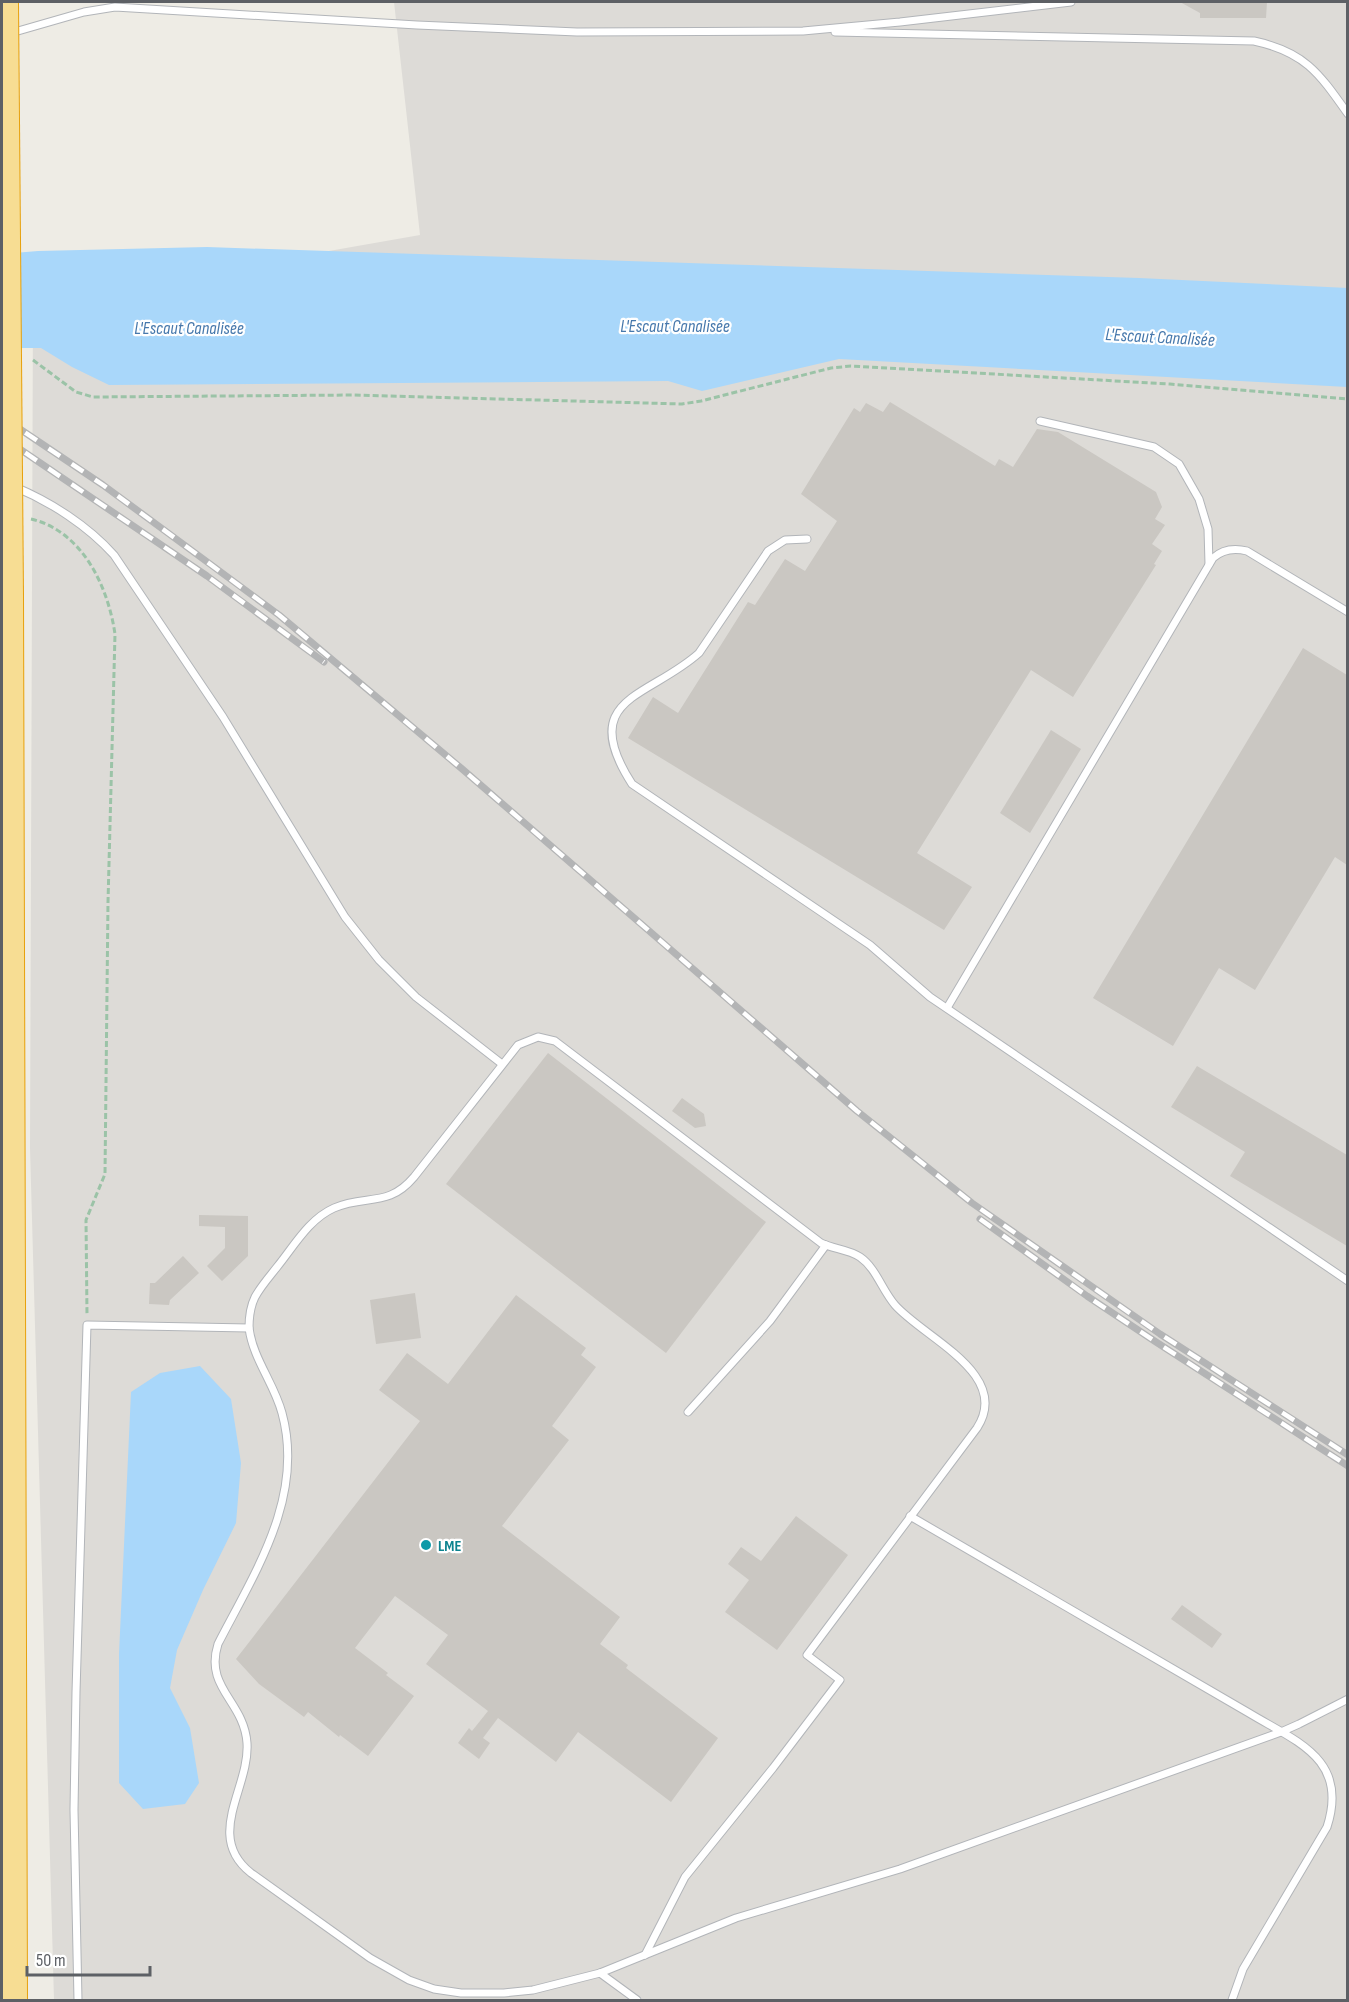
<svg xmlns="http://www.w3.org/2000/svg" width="1349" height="2002" font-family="'Sofia Sans Condensed',sans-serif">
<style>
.industrial{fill:#dddbd7}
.water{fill:#a9d7fa}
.building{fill:#cac7c2}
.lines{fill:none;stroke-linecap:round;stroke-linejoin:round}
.lane-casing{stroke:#b2b5b9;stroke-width:9}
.highway-casing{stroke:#e7a10d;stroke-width:28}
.path{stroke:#9bc3a7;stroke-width:3;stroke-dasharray:6 3;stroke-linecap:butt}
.lane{stroke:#fff;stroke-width:7}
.highway{stroke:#f7dd93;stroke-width:26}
.rail-casing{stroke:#b3b4b5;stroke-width:7}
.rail{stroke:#fff;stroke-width:4.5;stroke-dasharray:14;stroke-linecap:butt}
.highway-bridge-casing{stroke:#e7a10d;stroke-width:28;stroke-linecap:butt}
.highway-bridge{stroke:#f7dd93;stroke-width:26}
.culture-dot{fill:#0f9aa8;stroke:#fff;stroke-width:2}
.labels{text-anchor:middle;stroke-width:4.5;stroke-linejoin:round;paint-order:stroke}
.culture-label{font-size:16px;font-weight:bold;fill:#0d838f;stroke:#fff;text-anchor:start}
.water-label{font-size:18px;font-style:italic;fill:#4678ac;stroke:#fff}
</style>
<rect width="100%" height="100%" fill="#eeece5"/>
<polygon class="industrial" points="394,2 1347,2 1347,2000 54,2000 30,1148 33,303 420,235"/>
<g class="water">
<polygon points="207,247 1139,278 1348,288 1347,387 839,359 702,391 668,381 109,385 72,367 41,348 2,348 2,254 38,251"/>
<polygon points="200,1366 231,1399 241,1463 236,1523 203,1590 177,1650 170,1688 190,1728 199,1783 185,1804 143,1809 119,1783 119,1654 131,1392 160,1373"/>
</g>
<g class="building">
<polygon points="1180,2 1267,2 1266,18 1200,18 1200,13"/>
<polygon points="890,402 995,466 999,459 1013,467 1037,429 1058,432 1156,492 1162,507 1155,519 1165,525 1152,544 1162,551 1154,564 1156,565 1073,697 1031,670 917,853 972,887 944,930 628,738 653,697 678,713 748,602 755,605 785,559 805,571 837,521 801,494 854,408 860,412 866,403 883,412"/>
<polygon points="1303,648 1347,675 1347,865 1335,857 1255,990 1219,968 1173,1046 1093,998"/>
<polygon points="1051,730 1081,749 1030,833 1000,813"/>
<polygon points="548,1053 766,1222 666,1353 446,1184"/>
<polygon points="1197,1066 1347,1155 1347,1246 1230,1176 1245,1152 1171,1107"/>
<polygon points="682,1098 704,1114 706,1126 695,1128 672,1111"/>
<polygon points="199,1215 248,1216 248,1256 222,1281 207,1266 225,1248 225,1227 199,1226"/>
<polygon points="183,1256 199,1273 170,1300 169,1305 149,1304 150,1283 155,1283"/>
<polygon points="415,1293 421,1338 376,1344 370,1300"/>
<polygon points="516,1295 586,1348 581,1355 596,1367 552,1426 569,1440 502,1526 620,1617 600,1644 628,1665 626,1668 718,1738 671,1802 578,1732 556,1762 498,1718 483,1738 490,1743 479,1759 458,1743 469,1728 472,1731 488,1711 426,1664 448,1635 395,1596 355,1648 388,1673 386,1675 414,1696 368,1756 340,1735 339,1737 308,1712 304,1717 259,1684 236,1659 420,1421 379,1390 407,1353 448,1384"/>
<polygon points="796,1516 848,1555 777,1650 725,1612 749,1580 728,1564 741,1547 761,1561"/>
<polygon points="1182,1605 1222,1634 1212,1648 1171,1619"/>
</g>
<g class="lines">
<g class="lane-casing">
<g id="lane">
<path d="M 835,32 L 1254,41 C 1305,52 1319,73 1348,114"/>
<polyline points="11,33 84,12 115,7 417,25 577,32 803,31 900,22 1071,2"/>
<polyline points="1040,421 1154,447 1179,464 1199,499 1208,529 1209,564"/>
<path d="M 15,487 C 51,502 88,526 114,555 L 223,717 L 345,917 L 379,960 L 416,997 L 502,1064"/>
<path d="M 807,539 L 785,540 L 768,551 L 699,653 C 649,698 576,697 632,784 L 870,945 L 930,997 L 1348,1281"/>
<path d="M 947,1008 L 1213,558 C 1223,549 1235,548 1247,551 L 1348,612"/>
<path d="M 249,1328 C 253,1359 274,1383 282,1413 C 305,1497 255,1572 218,1644 C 204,1688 244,1701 247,1743 C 250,1788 204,1836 251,1873 L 370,1958 L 409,1980 L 434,1989 L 461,1993 L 504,1993 L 533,1990 L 600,1973 L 736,1918 L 900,1869 L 1281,1732 L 1299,1724 L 1348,1699"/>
<polyline points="688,1412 770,1321 826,1245"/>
<path d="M 910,1516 L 1249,1713 C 1297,1742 1349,1759 1327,1827 L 1243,1969 L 1232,2000"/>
<polyline points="600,1973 637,2000"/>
<path d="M 78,2000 L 74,1810 L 76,1692 L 87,1325 L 249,1328 C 249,1317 250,1307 255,1297 C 261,1286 270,1276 277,1267 C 294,1246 309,1219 334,1208 C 366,1194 388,1208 414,1177 L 518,1045 L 538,1037 L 555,1041 L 821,1243 C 833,1249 848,1249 860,1257 C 876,1268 882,1290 895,1305 C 924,1338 1012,1374 977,1428 L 807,1655 L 840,1680 L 773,1768 L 685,1877 L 645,1955"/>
</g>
</g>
<g class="highway-casing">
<polyline id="highway" points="10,595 14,2000"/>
</g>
<g class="path">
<polyline points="33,360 76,392 93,397 354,395 682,404 701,401 831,368 851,366 1170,384 1348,399"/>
<path d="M 31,519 C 82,531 108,586 115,634 L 108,902 L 105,1174 L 86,1220 L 87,1315"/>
</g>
<use href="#lane" class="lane"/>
<use href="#highway" class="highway"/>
<g class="rail-casing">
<g id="rail">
<polyline points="2,417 103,485 279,615 461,768 857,1111 972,1203 1160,1334 1348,1455"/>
<polyline points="2,437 207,576 324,662"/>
<polyline points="980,1219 1087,1296 1156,1342 1348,1466"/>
</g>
</g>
<use href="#rail" class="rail"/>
<g class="highway-bridge-casing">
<polyline id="highway-bridge" points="5,2 10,595"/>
</g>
<use href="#highway-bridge" class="highway-bridge"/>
</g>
<circle class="culture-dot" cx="426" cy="1545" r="6"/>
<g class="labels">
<g class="culture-label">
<text x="438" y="1551">LME</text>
</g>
<g class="water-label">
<text x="675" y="332">L'Escaut Canalisée</text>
<text x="189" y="334">L'Escaut Canalisée</text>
<text transform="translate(1160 337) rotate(3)" y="6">L'Escaut Canalisée</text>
</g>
</g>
<rect width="1349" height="2002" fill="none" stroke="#5d6065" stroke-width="6"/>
<path d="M27 1966v9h123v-9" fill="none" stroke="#5d6065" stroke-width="3"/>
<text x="36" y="1966" font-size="18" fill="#5d6065" stroke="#ffffff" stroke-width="4.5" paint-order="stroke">50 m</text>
</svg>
